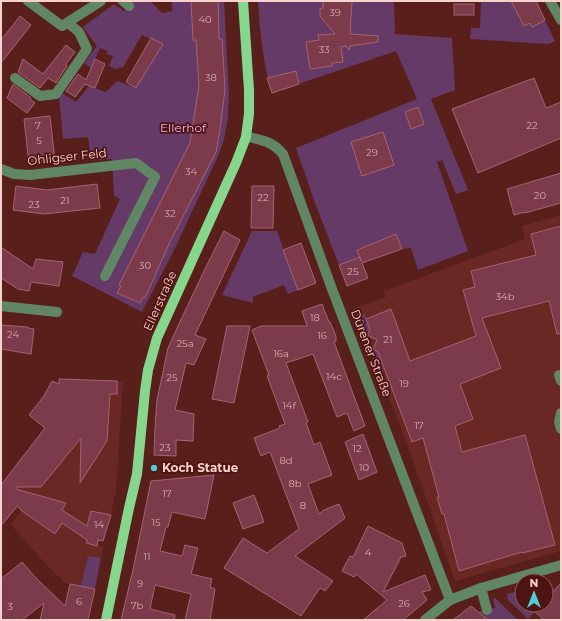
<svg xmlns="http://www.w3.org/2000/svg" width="562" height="621" font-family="Montserrat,sans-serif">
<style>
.built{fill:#692824}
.green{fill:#653a66}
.building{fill:#7c3b4a;stroke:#a66472}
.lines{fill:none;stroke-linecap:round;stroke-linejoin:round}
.minor{stroke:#608663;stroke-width:10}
.major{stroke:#86d68e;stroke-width:10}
.poi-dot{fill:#53cbda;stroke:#4d1411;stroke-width:1.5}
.labels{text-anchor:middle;stroke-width:3.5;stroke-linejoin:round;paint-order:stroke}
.number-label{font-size:10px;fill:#d8acac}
.park-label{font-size:12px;fill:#f7b1f6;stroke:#4d1411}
.street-label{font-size:12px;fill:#f7d1cc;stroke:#4d1411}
.poi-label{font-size:12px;font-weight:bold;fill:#f7d1cc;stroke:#4d1411;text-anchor:start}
</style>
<rect width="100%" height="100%" fill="#591f1b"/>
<g class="built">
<polygon points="561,215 561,551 455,581 407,444 354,308 386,297 384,291 525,239 522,226"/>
<polygon points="59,379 123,381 116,490 111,515 91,510 89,520 86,543 103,547 95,589 63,583 63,581 43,561 11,525 21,511 18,507 1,526 1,485 45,428 29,415 44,396 52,381 59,384"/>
</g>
<g class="green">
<polygon points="133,1 150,1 162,13 172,11 172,1 224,1 229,94 228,117 224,140 218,156 176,246 142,312 72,276 83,252 95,254 120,199 114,196 112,159 91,160 88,137 63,139 59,96 62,93 76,102 89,86 106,92 117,81 136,88 162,44 142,35 123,67 116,69 109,66 113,56 106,54 108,51 100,48 91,68 84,63 97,46 83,27 114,4 124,11"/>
<path d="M 258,1 L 394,1 L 395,34 L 452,38 L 455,90 L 431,99 L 468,190 L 456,194 L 442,160 L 437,162 L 468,251 L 418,270 L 411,248 L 402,249 L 396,235 L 357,249 L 360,257 L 339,265 L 315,203 L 296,148 L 417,99 L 396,51 L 272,93 C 263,63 260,33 258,1 Z"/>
<polygon points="481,1 536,1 555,41 549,44 470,39 471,28 480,28"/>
<polygon points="252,231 277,231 298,290 288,294 284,285 253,297 253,303 222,295"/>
<polygon points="364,313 370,330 368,333 370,336 366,338 359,319 360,315"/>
<polygon points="374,347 375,350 378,352 385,370 379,372 370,349"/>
<polygon points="88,556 101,558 95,589 81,586"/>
<polygon points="522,590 522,605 541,605 528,619 508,600 507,594"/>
<polygon points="495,598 518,620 487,620 478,612 495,608 493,599"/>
</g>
<g class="building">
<polygon points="191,1 218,1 219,39 222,39 225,89 220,130 216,152 169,244 145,298 143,297 140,303 117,293 121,286 119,285 190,143 199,86 196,40 193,40"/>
<polygon points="323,1 352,1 350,34 378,36 378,42 350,46 349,50 346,46 341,47 343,62 332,63 332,66 310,69 306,42 319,40 318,35 335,34 320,16 320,9 323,8"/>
<polygon points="511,1 536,1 545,20 532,27 530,23 524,26"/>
<rect x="454" y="4" width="20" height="11"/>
<polygon points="20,16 31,25 1,63 1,40"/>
<polygon points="151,38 163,44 136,88 126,82"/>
<polygon points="66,45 75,52 66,64 67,66 56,83 48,78 40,88 18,72 23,59 43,74"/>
<polygon points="95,59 105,64 95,88 85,84 75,97 66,91 78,74 86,80"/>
<polygon points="296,71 299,84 272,93 267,78"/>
<polygon points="534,78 546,108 561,102 561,138 478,173 452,109"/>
<polygon points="13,84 31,98 30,99 35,103 27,113 7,98"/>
<polygon points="418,107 424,124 411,129 405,112"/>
<polygon points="50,116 55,161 29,164 24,119"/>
<polygon points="383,132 394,165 362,176 351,142"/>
<polygon points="561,173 561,203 525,213 525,212 514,215 507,189"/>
<polygon points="97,184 100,208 44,214 13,210 16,186 47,190"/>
<polygon points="252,186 274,186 273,228 251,228"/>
<polygon points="561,226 561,333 557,334 549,301 482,318 501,368 460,384 473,419 455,426 462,452 525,435 555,545 522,553 522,552 459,571 444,514 442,514 437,497 439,497 423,438 412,442 378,352 373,349 377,340 367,335 370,330 366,319 391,309 410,361 476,336 463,290 475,287 471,271 536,255 531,234"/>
<polygon points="224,231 240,240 195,335 206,339 194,365 186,363 175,410 194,414 193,441 176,440 176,456 154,455 155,428 157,400 168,348 178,326 204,271"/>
<polygon points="396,234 402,249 362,263 368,278 347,286 339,265 360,257 361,261 357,250"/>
<polygon points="301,243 316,283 298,290 283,250"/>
<polygon points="1,247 33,269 36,259 63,262 59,286 31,282 29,291 18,289 1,278"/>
<polygon points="322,304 329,322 330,322 336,336 336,341 334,342 365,426 354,431 347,413 337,417 313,354 286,363 308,422 306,423 314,445 320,442 332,475 308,484 312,495 319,514 324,510 339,504 345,518 295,556 333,581 325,591 320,588 301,616 224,568 243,538 267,553 299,529 270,452 261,456 254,438 280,428 279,426 285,424 267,376 269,375 252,330 261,326 307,326 302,311"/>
<polygon points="1,325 28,327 28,328 34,329 31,354 1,349"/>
<polygon points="227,326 250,326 234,403 212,399"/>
<polygon points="59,379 117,381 117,394 110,394 107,441 80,483 81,438 41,487 16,487 16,489 66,503 62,510 87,526 91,511 111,515 103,541 98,540 97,546 86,543 87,540 62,523 55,534 22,511 17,506 1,526 1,485 45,428 29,415 44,396 52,381 59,384"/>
<polygon points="363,434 377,472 359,480 345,442"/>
<polygon points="214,475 205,519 172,512 168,527 166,527 160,551 182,556 185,545 198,548 191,574 212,579 210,587 215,589 210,620 185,620 191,594 155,585 150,609 175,615 174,620 121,620 133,570 151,481"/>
<polygon points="254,495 264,522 243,529 233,503"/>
<polygon points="368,526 402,543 406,556 401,557 383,592 425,575 431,590 422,592 427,600 403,620 363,620 387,600 356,574 354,577 342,571 350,556 353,557"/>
<polygon points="22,562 36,578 65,606 70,584 95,589 88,620 40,620 44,603 22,620 1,620 1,579"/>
<polygon points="561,583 561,620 544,620 535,612 541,605 546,605 546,599"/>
<polygon points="471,606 488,620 453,620"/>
</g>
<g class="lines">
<g class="minor">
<polyline points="28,1 62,26 101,1"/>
<polyline points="123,1 129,6"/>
<polyline points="550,1 561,20"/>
<polyline points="15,78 40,96 56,94 87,49 79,32 68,23"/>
<path d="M 246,137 C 261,139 273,142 283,154 L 332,289 L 450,600"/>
<polyline points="1,169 14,174 30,175 136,163 155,177 105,276"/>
<polyline points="1,306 57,312"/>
<polyline points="559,375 561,381"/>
<polyline points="561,413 559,422 561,429"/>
<polyline points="481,588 487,610"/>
<polyline points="425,620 450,600 481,588 561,565"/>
</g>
<polyline class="major" points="106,620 129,508 137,474 145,391 148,370 157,338 236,163 246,137 249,114 249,90 243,1"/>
</g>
<circle class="poi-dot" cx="154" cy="468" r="4"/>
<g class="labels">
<g class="number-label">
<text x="335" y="16">39</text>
<text x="205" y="23">40</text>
<text x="324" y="53">33</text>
<text x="211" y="81">38</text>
<text x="38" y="129">7</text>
<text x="532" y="129">22</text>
<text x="39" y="144">5</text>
<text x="372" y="156">29</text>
<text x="191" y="175">34</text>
<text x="540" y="199">20</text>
<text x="263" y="201">22</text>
<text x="65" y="204">21</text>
<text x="34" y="208">23</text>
<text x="170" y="217">32</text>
<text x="145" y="269">30</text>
<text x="353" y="275">25</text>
<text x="505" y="300">34b</text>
<text x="315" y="321">18</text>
<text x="13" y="338">24</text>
<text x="322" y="339">16</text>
<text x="388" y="343">21</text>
<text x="185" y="347">25a</text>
<text x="281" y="357">16a</text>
<text x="334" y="380">14c</text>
<text x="172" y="381">25</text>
<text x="404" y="387">19</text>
<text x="289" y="409">14f</text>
<text x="419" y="429">17</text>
<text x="165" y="451">23</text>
<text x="357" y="452">12</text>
<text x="286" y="464">8d</text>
<text x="364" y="471">10</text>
<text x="295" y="487">8b</text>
<text x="167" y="497">17</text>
<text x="303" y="509">8</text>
<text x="156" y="526">15</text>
<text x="99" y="528">14</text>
<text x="368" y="556">4</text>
<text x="147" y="560">11</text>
<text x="140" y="587">9</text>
<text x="79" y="605">6</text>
<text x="404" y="607">26</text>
<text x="137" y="609">7b</text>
<text x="10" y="610">3</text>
</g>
<g class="park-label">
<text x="183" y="132">Ellerhof</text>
</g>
<g class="street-label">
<text transform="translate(67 157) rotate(-6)" y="4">Ohligser Feld</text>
<text transform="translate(160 301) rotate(-66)" y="4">Ellerstraße</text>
<text transform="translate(371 353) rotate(69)" y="4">Dürener Straße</text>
</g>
<g class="poi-label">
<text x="162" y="472">Koch Statue</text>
</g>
</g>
<rect width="562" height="621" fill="none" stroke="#f7d1cc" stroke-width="4"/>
<g transform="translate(534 593)"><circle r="19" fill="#4d1411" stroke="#91605c"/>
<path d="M0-3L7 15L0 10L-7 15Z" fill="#53cbda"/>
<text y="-6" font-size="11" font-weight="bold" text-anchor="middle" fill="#f7d1cc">N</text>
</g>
</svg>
